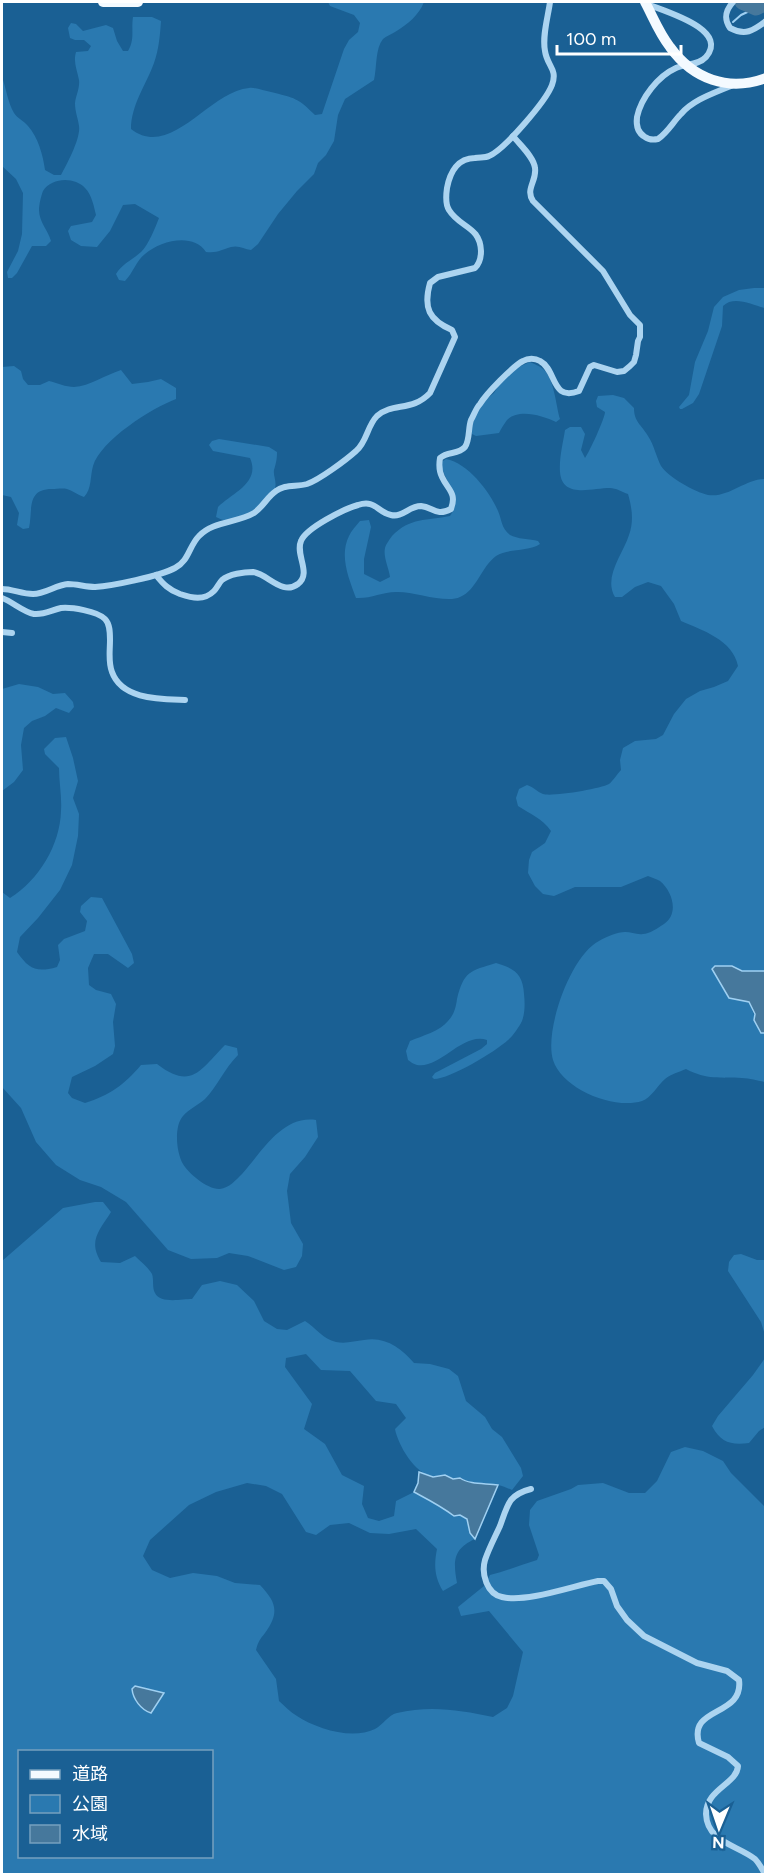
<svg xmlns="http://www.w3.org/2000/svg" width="767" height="1876" font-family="Figtree,'Noto Sans JP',sans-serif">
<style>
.green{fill:#2a79b0;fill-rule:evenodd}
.water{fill:#46789c;stroke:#9fd0f2;stroke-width:1.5}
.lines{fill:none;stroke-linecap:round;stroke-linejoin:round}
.stream{stroke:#9fd0f2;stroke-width:2}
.river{stroke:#46789c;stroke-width:15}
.minor{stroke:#acd4f0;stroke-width:6}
.primary{stroke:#f4faff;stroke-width:10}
</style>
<rect width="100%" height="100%" fill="#1a6094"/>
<g class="green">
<path d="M 328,2 L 424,2 C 419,15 408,24 395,32 C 392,34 386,36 383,39 C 375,49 377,67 374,80 L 345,99 L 338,115 L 334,141 L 326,155 L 318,163 L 314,174 L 297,191 L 278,214 L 258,244 L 251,250 C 244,249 239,245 231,247 C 220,250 219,253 206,252 C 193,232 160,241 145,254 C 136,261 133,273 125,281 L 119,280 L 116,274 C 122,264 132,260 141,252 C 149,244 155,228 159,218 L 135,204 L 123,205 L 110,231 L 97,247 L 81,246 L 71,240 L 68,231 L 71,226 L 92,222 L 96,215 C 94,207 92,195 85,188 C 75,177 52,177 43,191 C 41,196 39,205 39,210 C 39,222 48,230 51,241 L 46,246 L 32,246 L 17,273 L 12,278 L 8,278 L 7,272 L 18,251 L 22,234 L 23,193 L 16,179 L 2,166 L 2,77 C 6,88 8,103 14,113 C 17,118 24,121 28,126 C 38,137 43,155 45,170 L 54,175 L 61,175 C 67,164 81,138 79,126 C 78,118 75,112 75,103 C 76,95 80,88 79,80 C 77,70 73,62 76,52 L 88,51 L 91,46 L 84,40 L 75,40 L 70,38 L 68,28 L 71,23 L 76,24 L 83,31 L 106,25 L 113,28 L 117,41 L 123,51 L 128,51 C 135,39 131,31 133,17 L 152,17 L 161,21 C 160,35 159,49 154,63 C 146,85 131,105 131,129 C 171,160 208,92 249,88 C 255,87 264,91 271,92 C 295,98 298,98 315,115 L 322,114 L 344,49 L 349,40 L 358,32 L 360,23 L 354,15 L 330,6 Z"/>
<path d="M 754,288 L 765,288 L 765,308 C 752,305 734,295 723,306 L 722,326 L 699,394 L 693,403 L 682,409 L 680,409 L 679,407 L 689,395 L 695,362 L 708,331 L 714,307 L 723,297 L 739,290 Z"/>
<path d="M 530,362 C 534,364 540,366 543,369 C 554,377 556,406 560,419 L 556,422 C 543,416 519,408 507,420 C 504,424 501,429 499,433 L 476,436 L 472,434 L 472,426 L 476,413 L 481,404 L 494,393 L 500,383 L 514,369 Z"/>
<path d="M 14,366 L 21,371 L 23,379 L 28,385 L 40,385 L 49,381 C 57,383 66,387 74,387 C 90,386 105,375 121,370 L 132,384 L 148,382 L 161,379 L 176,388 L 176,399 C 152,408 101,440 93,466 C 90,476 92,489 84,497 C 78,495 73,491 67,489 C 63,488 56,489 52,489 C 26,489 33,510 29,528 L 23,529 L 17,525 L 19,513 L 11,497 L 2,495 L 2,367 Z"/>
<path d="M 613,395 L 624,398 L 634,408 C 634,422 641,424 648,436 C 654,445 656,456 661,466 C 668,477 695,492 708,495 C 729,498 745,479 765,479 L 765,971 L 742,971 L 749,1002 L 761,1033 L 765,1033 L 765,1082 C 758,1081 750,1078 742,1078 C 720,1077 707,1080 686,1069 C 679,1072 671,1074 665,1079 C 658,1085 651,1098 642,1101 C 614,1110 562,1089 553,1060 C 544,1030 571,955 599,941 C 605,937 618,932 625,932 C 631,932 637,935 643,934 C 649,934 658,928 664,924 C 679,914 673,892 660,881 C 657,879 652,878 648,876 L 621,887 L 575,887 L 554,896 L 543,894 L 535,886 L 528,873 L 529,860 L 532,852 L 545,843 L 551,831 C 542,818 530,814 518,806 L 516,798 L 519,789 L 527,785 C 534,787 537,792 543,794 C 551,797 600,789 609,784 C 613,781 617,774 621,770 L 620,760 L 623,748 L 635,741 L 656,739 L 663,735 L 674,714 L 686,699 L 700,691 L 714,687 L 728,681 L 738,666 C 733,640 702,630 681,621 L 674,604 L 661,586 L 648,582 L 635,587 L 622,597 L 615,597 C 603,577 623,554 629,535 C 634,521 632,508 628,494 C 622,492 616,488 610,488 C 592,488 562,499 560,472 C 559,458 563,443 565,430 L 570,427 L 581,427 L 585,434 L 581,450 L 585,458 C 589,453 605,418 605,412 L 597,407 L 596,401 L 598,396 Z"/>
<path d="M 219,439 L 269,447 L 277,452 C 277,459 276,463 274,470 C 273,476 277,482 275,488 C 268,513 240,530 216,517 L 218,507 C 232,493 261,483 250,458 L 213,451 L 209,445 L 212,441 Z"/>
<path d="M 446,459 C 468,463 490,492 498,511 C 502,520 501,528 510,535 C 517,539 530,539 538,541 L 540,544 C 528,552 509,548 496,556 C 481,567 477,590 460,597 C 446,604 413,591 396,592 C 382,592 370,599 356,598 C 349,579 339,556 349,536 C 351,531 356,526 360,521 L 369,520 L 371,527 L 364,559 L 364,574 L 380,582 L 390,577 C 389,568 383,557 385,548 C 386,544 390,539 392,536 C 410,517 427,521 450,516 C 462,500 445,480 440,463 Z"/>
<polygon points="19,684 38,687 53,694 65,693 73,702 74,707 69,713 56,708 45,716 32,721 24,728 21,745 23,770 14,782 2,791 2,689"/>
<path d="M 66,737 L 73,758 L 78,781 L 73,798 L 79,814 L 78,836 L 72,865 L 60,890 L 38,918 L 20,937 L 17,952 C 29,969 36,973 57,967 L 60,960 L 58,945 L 64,939 L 85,931 L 87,921 L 80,912 L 81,906 L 91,897 L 102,898 L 132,954 L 134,963 L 128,968 L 108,954 L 94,954 L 88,968 L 89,985 L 96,990 L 111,994 L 116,1004 L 113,1022 L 115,1046 L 113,1054 L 95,1066 L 72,1077 L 68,1093 L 72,1098 L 85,1103 C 110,1095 124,1085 141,1065 L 157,1064 C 192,1091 201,1069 225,1045 L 237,1048 L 238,1055 C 224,1069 217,1087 205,1099 C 198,1105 189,1109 183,1116 C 174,1126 176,1152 183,1164 C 188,1173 208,1190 220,1189 C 229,1188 236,1180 242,1174 C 262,1152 282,1115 316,1120 L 318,1137 L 305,1157 L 290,1174 L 287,1191 L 291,1223 L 303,1244 L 302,1256 L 296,1267 L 284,1270 L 248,1256 L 229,1253 L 217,1258 L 191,1259 L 168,1250 L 126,1202 L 101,1187 L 80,1180 L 56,1165 L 36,1142 L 21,1108 L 2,1087 L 2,892 L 10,898 C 39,880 60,845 61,811 C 62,797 59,782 59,768 L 45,754 L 44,749 L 55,738 Z"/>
<path d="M 496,963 C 514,968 523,974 524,994 C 525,1003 525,1013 522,1021 C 519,1027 513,1036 508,1040 C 495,1052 450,1079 434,1079 L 432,1077 L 435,1073 L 481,1049 L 487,1044 L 487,1040 C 462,1032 441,1069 417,1065 C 413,1064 411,1062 408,1060 L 406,1051 L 410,1041 C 422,1036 440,1031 448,1021 C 454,1015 456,1007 457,999 C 464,971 470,971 496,963 Z"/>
<path d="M 95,1202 L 103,1202 L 111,1212 C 99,1231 88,1241 101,1262 L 120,1263 L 135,1256 C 141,1262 148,1267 152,1274 C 154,1280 152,1288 155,1293 C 160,1304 182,1299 192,1299 L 202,1285 L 220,1281 L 237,1285 L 254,1301 L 264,1321 L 277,1329 L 287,1330 L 305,1321 C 316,1328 323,1339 336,1342 C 346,1344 355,1341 364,1340 C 385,1336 401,1348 414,1363 L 430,1364 L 449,1369 L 458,1376 L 466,1401 L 485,1417 L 492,1429 L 502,1437 L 521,1468 L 523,1476 L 512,1490 C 507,1488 503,1486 498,1485 C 485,1482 471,1486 460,1478 C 453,1479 453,1478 446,1476 C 442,1474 437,1477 432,1476 C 415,1474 398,1445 395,1429 L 406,1418 L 396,1404 L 376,1401 L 350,1371 L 321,1370 L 306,1354 L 286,1358 L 285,1367 L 312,1404 L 304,1429 L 325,1444 L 342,1475 L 364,1486 L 362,1504 L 368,1518 L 379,1521 L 394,1516 L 396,1501 L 414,1492 C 428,1500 441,1506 454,1516 L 460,1515 L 467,1519 L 470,1533 L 475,1539 C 453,1549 453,1561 457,1583 L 443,1591 C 434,1577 434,1564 437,1549 L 416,1529 L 389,1534 L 370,1533 L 349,1523 L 330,1525 L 316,1535 L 306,1532 L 282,1494 L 266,1486 L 247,1483 L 216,1492 L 189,1505 L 150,1540 L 143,1556 L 152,1570 L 170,1578 L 193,1573 L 217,1576 L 235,1583 L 260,1585 C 276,1602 280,1612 265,1633 C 260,1639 258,1642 256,1650 L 276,1679 L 279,1701 C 285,1706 290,1712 297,1716 C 317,1729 352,1740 375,1729 C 383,1725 388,1715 397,1713 C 430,1705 461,1710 493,1717 L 507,1708 L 513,1696 L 523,1652 L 489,1611 L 461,1616 L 458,1607 L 484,1586 L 490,1575 C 506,1571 521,1565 537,1560 L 539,1555 L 529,1525 L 530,1510 L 537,1501 L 571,1489 L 578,1485 L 603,1483 L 629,1493 L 645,1493 L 657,1481 L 671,1452 L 685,1447 L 703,1451 L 723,1461 L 731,1473 L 765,1507 L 765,1874 L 2,1874 L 2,1261 L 63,1208 ZM 20,1752 L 212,1752 L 212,1856 L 20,1856 Z"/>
<polygon points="741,1254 757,1260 765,1260 765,1335 761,1322 728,1271 729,1262 734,1255"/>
<path d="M 765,1358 L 765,1427 L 759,1431 L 749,1443 C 731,1445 721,1443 712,1426 L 718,1416 L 753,1375 Z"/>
</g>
<g class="water">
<polygon points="715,966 732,966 742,971 765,971 765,1033 761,1033 754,1020 755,1014 749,1002 729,998 712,969"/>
<path d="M 419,1472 L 433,1477 L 445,1475 L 453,1479 L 460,1478 C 470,1485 486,1483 498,1485 L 475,1539 L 470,1533 L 467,1519 L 460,1515 L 454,1516 C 441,1506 429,1500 414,1492 L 418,1483 Z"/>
<path d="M 135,1686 L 164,1693 L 151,1713 C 141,1710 133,1699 132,1689 Z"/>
</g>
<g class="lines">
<polyline class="stream" points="733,22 741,15 756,8"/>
<polyline class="river" points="742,2 756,8 766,3"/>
<g class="minor">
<path d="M 733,2 C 726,10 723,18 730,28 C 745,36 753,31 766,21"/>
<path d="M 647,4 C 663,11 730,29 706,57 C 699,65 685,64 676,68 C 658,76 641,98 637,117 C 636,125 638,133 645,137 C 649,140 653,140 658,139 C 668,132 673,122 681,114 C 694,99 715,93 733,85"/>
<path d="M 156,575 C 163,584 169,590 180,594 C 192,598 204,601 214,591 C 217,588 219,583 222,580 C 229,574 244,572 253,572 C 268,574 282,596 298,584 C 312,573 295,555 301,541 C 306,528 344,509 358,505 C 375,499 377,512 391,515 C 402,518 409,506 421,506 C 433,507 436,517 451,509 C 457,493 448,490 442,477 C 439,471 439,464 440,458 C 448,451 458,455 465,447 C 470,440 468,428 471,420 C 474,415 476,408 480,404 C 486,394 513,366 523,361 C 528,358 535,358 540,361 C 557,370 551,402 579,391 L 590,367 L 594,365 L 617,372 L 624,371 L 630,366 L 634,362 L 636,355 L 638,341 L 640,337 L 640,325 L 630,315 L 603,271 L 533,201 C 525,189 537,181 535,168 C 534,157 520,145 513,136"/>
<path d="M 2,589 C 12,589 22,594 33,594 C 45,594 56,585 68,584 C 77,584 86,587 95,587 C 112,586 160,576 175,568 C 189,561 189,546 199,536 C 213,521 237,523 254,513 C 263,507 267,497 276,491 C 284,484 297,487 307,484 C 319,480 346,460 356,451 C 367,442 367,426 377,416 C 393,402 412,412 430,393 L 455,337 L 452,330 C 429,320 423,308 430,283 L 438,277 L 475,268 C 480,263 481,258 481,251 C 480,226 460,228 449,210 C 445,204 446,195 447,188 C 450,172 458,158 475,158 C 480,157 485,158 489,156 C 504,150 546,101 552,85 C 558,69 547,66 545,51 C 542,36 548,17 550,2"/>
<path d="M 2,598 C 13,602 23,612 34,614 C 44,615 52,610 61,608 C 71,607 97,611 105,619 C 110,624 110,633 110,640 C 110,651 108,662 112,672 C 122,700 161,699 185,700"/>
<polyline points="2,632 12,633"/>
<path d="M 531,1489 C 523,1491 516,1494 511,1500 C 506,1507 503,1518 500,1526 C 495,1537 489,1548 485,1560 C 481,1574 487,1594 502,1597 C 526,1603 573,1586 598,1581 L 604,1581 L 611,1589 L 617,1606 L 627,1620 L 644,1636 L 697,1663 L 727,1671 L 739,1680 C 744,1717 688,1706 699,1743 L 728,1757 L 738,1766 C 737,1784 706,1789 706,1814 C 707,1842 737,1845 755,1859 C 759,1863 762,1869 765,1874"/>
</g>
<g class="primary">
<polyline points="103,2 138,2"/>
<path d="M 645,2 C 653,17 659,33 670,47 C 693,79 728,92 766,78"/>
</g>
</g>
<rect width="767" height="1876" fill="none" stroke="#ffffff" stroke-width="6"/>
<rect x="18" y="1750" width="195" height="108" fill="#1a6094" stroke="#76a0bf" stroke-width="1.5"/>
<rect x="30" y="1770" width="30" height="9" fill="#f4faff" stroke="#76a0bf" stroke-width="1.5"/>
<text x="72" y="1780" font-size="18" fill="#ffffff">道路</text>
<rect x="30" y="1795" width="30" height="18" fill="#2a79b0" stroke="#76a0bf" stroke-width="1.5"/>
<text x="72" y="1810" font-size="18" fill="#ffffff">公園</text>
<rect x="30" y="1825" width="30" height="18" fill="#46789c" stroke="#76a0bf" stroke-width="1.5"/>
<text x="72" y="1840" font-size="18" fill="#ffffff">水域</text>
<g transform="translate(719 1828) rotate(182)" stroke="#1a6094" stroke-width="4.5" paint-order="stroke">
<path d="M0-4.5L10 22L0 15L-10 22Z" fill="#ffffff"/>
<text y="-9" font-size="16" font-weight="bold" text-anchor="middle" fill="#ffffff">N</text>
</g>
<path d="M557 45v9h124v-9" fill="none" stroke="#ffffff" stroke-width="3"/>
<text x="566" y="45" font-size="18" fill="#ffffff" stroke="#1a6094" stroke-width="4.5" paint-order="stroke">100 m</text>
</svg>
